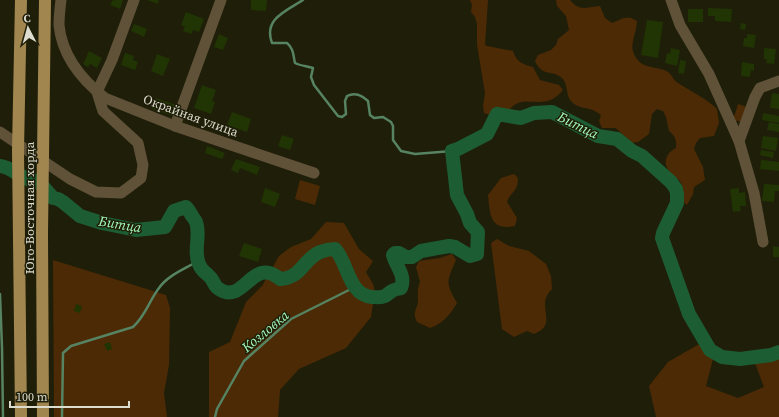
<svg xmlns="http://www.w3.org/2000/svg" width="779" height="417" font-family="'Source Serif 4',serif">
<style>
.green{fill:#4c2a05}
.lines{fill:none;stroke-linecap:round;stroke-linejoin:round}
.stream{stroke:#568362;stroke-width:2.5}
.river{stroke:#1d5d33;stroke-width:14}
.building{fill:#213404}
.minor{stroke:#5f5238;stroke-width:11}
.major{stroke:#a18650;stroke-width:12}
.labels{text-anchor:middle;stroke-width:3;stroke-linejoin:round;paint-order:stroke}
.street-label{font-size:13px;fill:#dcdccf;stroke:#1f1e09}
.water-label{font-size:14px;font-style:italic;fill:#a4fcbb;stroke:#1f1e09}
</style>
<rect width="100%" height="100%" fill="#1f1e09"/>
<g class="green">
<path d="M 470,0 L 488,0 L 485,45 L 487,46 L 513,51 C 517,63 523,64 533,67 L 540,80 L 559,85 L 563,90 C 544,114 525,91 510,109 L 496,111 L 490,115 L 484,113 L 483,106 L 485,93 L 477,45 L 477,24 L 475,17 L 471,12 L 472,5 Z"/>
<path d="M 556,0 L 570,0 C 580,12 586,7 600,6 L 605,18 L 612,23 C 623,19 626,14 637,21 C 637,32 629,44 634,54 C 641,71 658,65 668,72 C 672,75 674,81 678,83 C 692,92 705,98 717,109 L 719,123 L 714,136 L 700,138 L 696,143 L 694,149 L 703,167 L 705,180 L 694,187 L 693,194 L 687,205 L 682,201 C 683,194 683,187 680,181 C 677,178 673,176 670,172 C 662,163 666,153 676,148 C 677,140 675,136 669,131 L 666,117 L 663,111 L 657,109 L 652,114 L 649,134 L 638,142 L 631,143 L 616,128 L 602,128 L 599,121 L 601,115 C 590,106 581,110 573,103 C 565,97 569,85 562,78 C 552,69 543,78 535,61 L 538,55 L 551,50 L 556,45 L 558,39 L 569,30 L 566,16 L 557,6 Z"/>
<polygon points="738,104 747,107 742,122 733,120"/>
<path d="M 514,174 L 518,178 C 518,192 511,191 507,202 L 517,218 L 515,226 C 490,231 490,215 488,195 L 501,178 Z"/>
<polygon points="300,180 320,186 315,205 295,199"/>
<polygon points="326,222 344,223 359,249 373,261 366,272 373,284 375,291 371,317 346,348 299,369 280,390 278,417 209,417 209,352 230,342 246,302 262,286 279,256 291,247 311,239"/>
<path d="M 497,239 L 509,246 L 529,251 L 546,264 L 551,276 L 552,289 C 534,306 560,324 534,334 L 527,331 L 514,337 L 502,329 L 491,243 Z"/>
<path d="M 452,254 L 456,260 C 447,281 445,282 457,303 C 451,314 442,324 430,328 L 417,322 C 412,311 417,311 418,301 C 418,293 417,289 420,282 L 416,267 L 419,261 L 440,258 Z"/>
<polygon points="53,260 166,295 170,308 169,365 164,393 167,417 54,417"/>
<polygon points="701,343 714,355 706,386 738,398 764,387 755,363 779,357 779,417 656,417 649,386 668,362"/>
</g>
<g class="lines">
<g class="stream">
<path d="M 303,0 C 286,11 263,19 272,43 L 287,43 C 294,49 293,55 295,63 C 301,66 307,66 313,68 L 311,77 L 314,85 L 338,116 L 342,117 L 346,114 L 345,101 L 347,96 C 355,92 361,95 368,101 L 370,115 L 374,118 L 383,117 L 391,122 L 393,126 L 393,140 L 401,151 L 415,154 L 452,151"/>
<polyline points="0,294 2,348 3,417"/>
<path d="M 62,417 L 63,353 L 71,346 L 133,327 C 146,315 149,301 159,288 C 168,275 185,269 198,261"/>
<polyline points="215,417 217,409 244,361 291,319 355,287"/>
</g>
<path class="river" d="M 0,166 C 13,167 22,181 38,181 L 53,198 L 58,199 L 63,202 L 80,216 L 102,223 L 136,230 L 165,227 L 174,211 L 186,207 C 189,210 189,211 191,214 C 192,217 195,219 196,222 C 201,235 193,251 199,264 C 202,272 206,272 210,277 C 214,281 214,286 219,289 C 244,306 252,255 280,279 C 302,278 303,259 320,252 C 325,250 330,249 335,249 C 348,262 348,295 372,297 C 376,297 381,298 385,296 C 387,295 390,292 392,291 C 395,289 398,289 401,288 C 406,275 396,267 393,255 L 395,253 L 399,253 L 406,257 L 412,257 L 421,251 L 449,246 L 455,247 L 470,256 L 477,254 L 478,232 L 470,223 L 467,214 L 457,195 L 452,151 L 458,149 L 487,134 L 497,114 L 521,118 L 534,113 L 552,112 L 598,136 L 617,139 L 632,151 L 642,156 L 671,182 L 676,189 L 677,194 L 677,203 L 663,233 L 662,238 L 689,314 L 710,350 L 722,357 L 740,359 L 771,355 L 779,352"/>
</g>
<g class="building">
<polygon points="113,0 123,0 120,9 110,5"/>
<polygon points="147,0 159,0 158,4"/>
<polygon points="251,0 267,0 266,11 251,10"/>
<polygon points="708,8 732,9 731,22 715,21 715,16 708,16"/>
<rect x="688" y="9" width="15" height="13"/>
<polygon points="186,12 204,19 199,32 193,30 191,34 183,31 185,27 181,25"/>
<polygon points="647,20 663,22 658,58 641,55"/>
<polygon points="741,23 746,24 745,30 740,29"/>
<polygon points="134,24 147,29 144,37 131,31"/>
<polygon points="219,34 228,38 223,50 214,47"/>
<polygon points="747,34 756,35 754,48 743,46 744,38 747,38"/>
<polygon points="671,48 680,50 677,66 665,63 667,53 670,54"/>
<polygon points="764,48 776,49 774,64 766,63 767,59 764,59"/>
<polygon points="89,51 102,58 97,68 90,64 88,67 83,64"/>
<polygon points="125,53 134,56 133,60 138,62 135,70 121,65"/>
<polygon points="157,54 170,59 163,76 151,71"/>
<polygon points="680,60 686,61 684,74 678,73"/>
<polygon points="742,62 754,64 754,71 751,70 750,77 741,76"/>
<polygon points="202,85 216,90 212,101 215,102 211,114 194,108"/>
<polygon points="772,93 779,94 779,109 770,108"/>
<polygon points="156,98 176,105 173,116 152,109"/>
<polygon points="232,112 251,119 247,132 227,125"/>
<polygon points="763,113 779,116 779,123 762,120"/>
<polygon points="769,122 779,124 779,132 767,130"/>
<polygon points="282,135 294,139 290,150 278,146"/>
<polygon points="763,136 778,138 776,151 761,148"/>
<polygon points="207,146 225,153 222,159 205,153"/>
<polygon points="761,150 774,152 773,158 760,155"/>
<polygon points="236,159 260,167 257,175 240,168 238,173 231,170"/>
<polygon points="761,160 779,162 779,171 760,169"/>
<polygon points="764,184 779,185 779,191 775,191 774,202 762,201"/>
<polygon points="265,188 280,194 275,207 261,202"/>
<polygon points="739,188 739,193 745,192 746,206 740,206 741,211 733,212 730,189"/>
<polygon points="244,243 262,249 258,262 239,256"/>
<polygon points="773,246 779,247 779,257 773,257"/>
<polygon points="76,304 82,306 80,313 74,311"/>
<polygon points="110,342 112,349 107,351 104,344"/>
</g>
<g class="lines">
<g class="minor">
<path d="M 61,0 C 60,8 59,17 59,25 C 62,56 82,80 105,98 L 175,126 L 314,173"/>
<polyline points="671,0 680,25 709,74 739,141 754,193 763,242"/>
<polyline points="175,126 221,0"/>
<polyline points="0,132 70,179 96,192 121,193 141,178 143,165 138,143 103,111 97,92 112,60 134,0"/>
<polyline points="739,141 755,97 760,88 779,81"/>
</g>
<g class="major">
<polyline points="21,0 18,150 21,417"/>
<polyline points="43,417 42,233 45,0"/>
</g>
</g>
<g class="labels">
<g class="street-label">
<text transform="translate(191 115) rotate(20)" y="5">Окрайная улица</text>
<text transform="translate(29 208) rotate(-90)" y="5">Юго-Восточная хорда</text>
</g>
<g class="water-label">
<text transform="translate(578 125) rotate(26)" y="5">Битца</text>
<text transform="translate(120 224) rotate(9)" y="5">Битца</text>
<text transform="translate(265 331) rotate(-40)" y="5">Козловка</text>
</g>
</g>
<g transform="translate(28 28) rotate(354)" stroke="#1f1e09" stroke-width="3" paint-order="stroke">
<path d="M0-3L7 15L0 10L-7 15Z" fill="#dcdccf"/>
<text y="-6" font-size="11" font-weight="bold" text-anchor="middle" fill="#dcdccf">С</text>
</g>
<path d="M10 401v6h119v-6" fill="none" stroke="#dcdccf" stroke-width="2"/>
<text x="16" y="401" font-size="12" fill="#dcdccf" stroke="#1f1e09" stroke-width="3" paint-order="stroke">100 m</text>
</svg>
